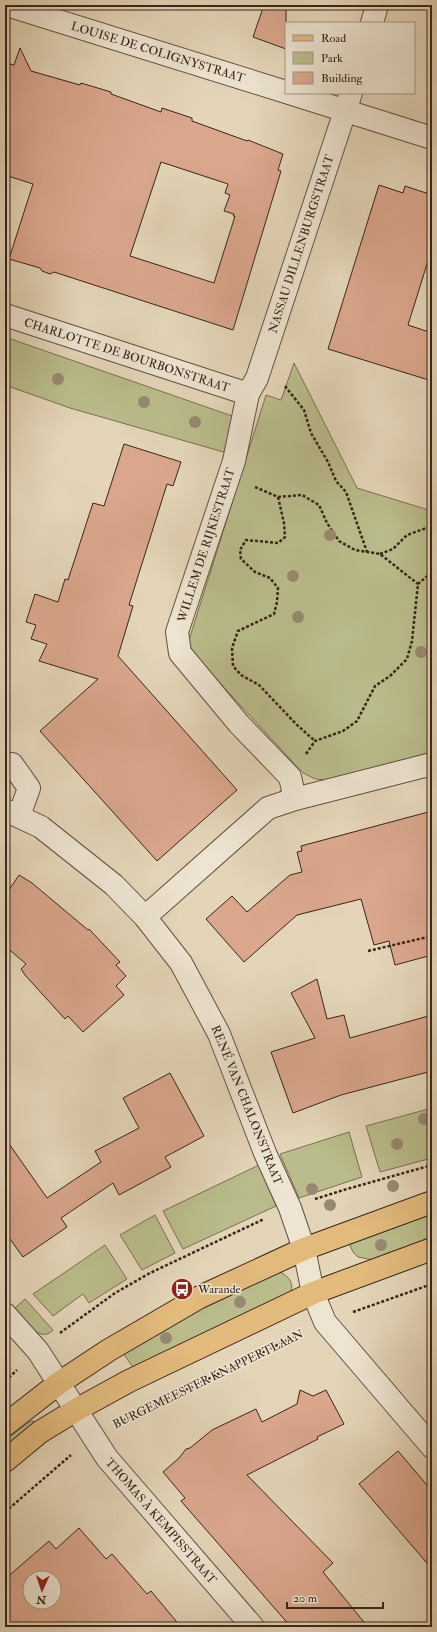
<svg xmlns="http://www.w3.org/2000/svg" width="437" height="1632" font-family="'IM FELL Double Pica',serif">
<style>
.green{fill:#babc8b;stroke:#797052}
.building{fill:#daa78d;stroke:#382519;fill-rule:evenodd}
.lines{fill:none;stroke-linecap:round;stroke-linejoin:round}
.minor-casing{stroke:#635141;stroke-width:24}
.major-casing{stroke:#382519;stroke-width:24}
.path{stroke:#382519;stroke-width:2.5;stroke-dasharray:3 2;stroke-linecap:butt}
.minor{stroke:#ede4d1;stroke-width:22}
.major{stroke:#e2ba7c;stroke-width:22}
.tree{fill:#978970}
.labels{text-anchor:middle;stroke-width:3;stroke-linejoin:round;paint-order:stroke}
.street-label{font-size:12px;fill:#382519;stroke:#ede4d1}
.poi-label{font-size:12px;fill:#382519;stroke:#ede4d1;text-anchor:start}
</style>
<rect width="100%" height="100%" fill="#e4d5b8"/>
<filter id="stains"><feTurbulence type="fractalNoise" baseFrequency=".005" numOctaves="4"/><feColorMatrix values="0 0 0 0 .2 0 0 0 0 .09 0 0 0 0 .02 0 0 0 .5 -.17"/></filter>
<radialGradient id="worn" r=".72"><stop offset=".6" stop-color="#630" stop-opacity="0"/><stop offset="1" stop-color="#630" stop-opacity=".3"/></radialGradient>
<g class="green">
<polygon points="5,337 238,418 227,453 70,408 5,385"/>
<polygon points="294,363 357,488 432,511 432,752 328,780 315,779 303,773 193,654 189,640 266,395 281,400"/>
<polygon points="432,1108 432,1158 380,1172 366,1126"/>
<polygon points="349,1132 362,1177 299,1198 280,1154"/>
<polygon points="259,1165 276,1206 183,1249 163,1211"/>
<polygon points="432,1212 432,1240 373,1260 358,1257 353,1252 350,1245 350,1241"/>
<polygon points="155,1215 175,1253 142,1270 120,1235"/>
<polygon points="105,1245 127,1279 89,1303 83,1294 53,1316 33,1294"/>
<path d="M 280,1272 C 288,1276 294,1282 291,1292 L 134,1369 L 123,1353 L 179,1318 L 272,1273 Z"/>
<path d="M 25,1299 L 53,1330 C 39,1345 24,1318 15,1308 Z"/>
<polygon points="31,1421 34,1421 34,1424 5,1449 5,1440"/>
</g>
<g class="building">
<polygon points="264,5 286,5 286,49 253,37"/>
<path d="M 20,48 L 31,71 L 80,85 L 81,83 L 111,92 L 111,94 L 161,112 L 162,108 L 192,118 L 192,121 L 247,141 L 248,140 L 283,154 L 278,170 L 281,171 L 233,330 L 54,272 L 50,274 L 42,271 L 40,268 L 9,259 L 33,184 L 5,175 L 5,63 L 14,65 ZM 161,162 L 228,184 L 225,193 L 230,195 L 224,211 L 234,214 L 233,216 L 235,216 L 214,283 L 130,256 Z"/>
<polygon points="379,185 403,193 405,186 432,195 432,248 408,325 432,333 432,381 328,349"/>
<polygon points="124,444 181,462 173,486 167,484 129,605 133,606 118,656 237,790 157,861 40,731 98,679 39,661 47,644 31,639 36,625 26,622 35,594 58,602 65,579 68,580 93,503 104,506"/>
<polygon points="432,811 432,879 429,881 432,893 432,955 395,965 389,941 374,945 361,899 297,915 244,962 206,919 232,896 247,912 290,875 302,872 297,852 302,851 301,846"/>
<polygon points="19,875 32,883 88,930 89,929 120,962 116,965 126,976 116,986 124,995 83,1032 68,1016 65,1019 25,975 21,969 26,964 5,946 5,896"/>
<polygon points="317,979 327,1019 344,1015 350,1038 432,1015 432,1071 341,1095 293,1113 271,1052 315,1038 291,993"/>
<polygon points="170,1073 204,1136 165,1157 171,1167 119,1195 113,1183 61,1218 67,1227 23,1257 5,1232 5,1138 47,1198 101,1162 95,1151 139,1128 123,1098"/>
<polygon points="300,1390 313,1396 326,1390 344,1424 317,1437 318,1439 247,1475 333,1563 323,1572 368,1627 291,1627 181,1501 185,1498 163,1472 179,1458 186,1449 190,1448 212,1430 256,1409 262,1422 297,1404"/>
<polygon points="398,1451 432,1491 432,1569 359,1484"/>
<path d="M 79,1528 L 106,1559 L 112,1554 L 147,1594 L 151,1591 L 181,1627 L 5,1627 L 5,1579 L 49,1541 L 56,1549 ZM 30,1578 L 54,1578 L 54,1602 L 30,1602 Z"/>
</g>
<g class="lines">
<g class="minor-casing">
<g id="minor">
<polyline points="7,5 286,92"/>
<polyline points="372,23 377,5"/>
<polyline points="289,93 432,138"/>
<polyline points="5,315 248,394"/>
<polyline points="12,764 29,788 19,816"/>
<polyline points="295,799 290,777 239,724 180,653 177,632 234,461 248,394 257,378 351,93"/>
<polyline points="5,810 41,827 114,885 145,917 181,963 219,1034 265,1153 290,1208 304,1249 313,1293 325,1322 432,1447"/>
<polyline points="145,917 268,808 295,799 432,764"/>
<polyline points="5,1314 38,1351 107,1458 253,1627"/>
</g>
</g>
<g class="major-casing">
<g id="major">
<polyline points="5,1425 59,1383 109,1350 200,1297 304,1249 432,1202"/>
<polyline points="5,1461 40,1432 76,1410 129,1381 313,1293 432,1249"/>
</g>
</g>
<g class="path">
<polyline points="285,386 304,410 311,433 328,462 336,481 346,492 367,552"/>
<polyline points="255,487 278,497 302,495 319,505 327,523 339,541 355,550 380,554 418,584"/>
<polyline points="278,497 284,523 285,537 278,543 246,540 240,550 241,559 255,572 270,578 278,588 277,602 274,614 238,631 232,648 233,666 241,675 259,685 296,724 315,741"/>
<polyline points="380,554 393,549 407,535 432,526"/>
<polyline points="306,754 315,741 343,731 357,721 375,686 390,676 407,659 412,641 418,584 432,572"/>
<polyline points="368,951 432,936"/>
<polyline points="315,1199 347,1189 432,1165"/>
<polyline points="353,1312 432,1284"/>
<polyline points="60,1333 115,1293 150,1273 264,1219"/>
<polyline points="5,1381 17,1370"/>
<polyline points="118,1423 300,1334"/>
<polyline points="5,1512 71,1455"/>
</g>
<use href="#minor" class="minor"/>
<use href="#major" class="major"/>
</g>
<g class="tree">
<circle cx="58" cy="379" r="6"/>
<circle cx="144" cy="402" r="6"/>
<circle cx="195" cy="422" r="6"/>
<circle cx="330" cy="535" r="6"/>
<circle cx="293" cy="576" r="6"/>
<circle cx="298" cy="617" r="6"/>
<circle cx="421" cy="652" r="6"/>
<circle cx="424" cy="1119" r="6"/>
<circle cx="397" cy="1144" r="6"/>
<circle cx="393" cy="1186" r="6"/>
<circle cx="312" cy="1189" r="6"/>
<circle cx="330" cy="1205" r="6"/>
<circle cx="381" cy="1245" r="6"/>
<circle cx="240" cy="1302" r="6"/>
<circle cx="166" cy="1338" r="6"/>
</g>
<defs>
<g id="bus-disc" transform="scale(1.15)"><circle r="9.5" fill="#8f2418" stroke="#ede4d1"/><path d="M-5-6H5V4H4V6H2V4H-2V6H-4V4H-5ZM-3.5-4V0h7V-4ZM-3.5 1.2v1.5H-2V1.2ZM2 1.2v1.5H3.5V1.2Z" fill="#fff"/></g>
</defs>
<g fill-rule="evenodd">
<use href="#bus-disc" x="182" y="1289"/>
</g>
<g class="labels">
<g class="street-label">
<text transform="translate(158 52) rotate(17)" y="4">LOUISE DE COLIGNYSTRAAT</text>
<text transform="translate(301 244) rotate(-72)" y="4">NASSAU DILLENBURGSTRAAT</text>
<text transform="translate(127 355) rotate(18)" y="4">CHARLOTTE DE BOURBONSTRAAT</text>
<text transform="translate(206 545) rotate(-72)" y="4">WILLEM DE RIJKESTRAAT</text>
<text transform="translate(247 1105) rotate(68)" y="4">RENÉ VAN CHALONSTRAAT</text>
<text transform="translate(208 1379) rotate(-26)" y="4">BURGEMEESTER KNAPPERTLAAN</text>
<text transform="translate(161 1521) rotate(49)" y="4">THOMAS À KEMPISSTRAAT</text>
</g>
<g class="poi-label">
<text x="198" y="1293">Warande</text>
</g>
</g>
<rect width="437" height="1632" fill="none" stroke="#e4d5b8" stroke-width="20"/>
<rect x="6" y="6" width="425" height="1620" fill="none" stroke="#382519" stroke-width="2"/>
<rect x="10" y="10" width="417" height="1612" fill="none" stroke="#382519"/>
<rect x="285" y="22" width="130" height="72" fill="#ede4d1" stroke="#a59887"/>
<rect x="293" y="35" width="20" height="6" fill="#e2ba7c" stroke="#a59887"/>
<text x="321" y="42" font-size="12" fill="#382519">Road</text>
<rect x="293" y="52" width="20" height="12" fill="#babc8b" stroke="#a59887"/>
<text x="321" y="62" font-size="12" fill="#382519">Park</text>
<rect x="293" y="72" width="20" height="12" fill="#daa78d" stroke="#a59887"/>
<text x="321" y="82" font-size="12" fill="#382519">Building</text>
<g transform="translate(42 1590) rotate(183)"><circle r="19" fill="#ede4d1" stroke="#a59887"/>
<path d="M0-3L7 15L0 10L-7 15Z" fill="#8f2418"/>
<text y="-6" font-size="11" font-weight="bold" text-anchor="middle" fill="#382519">N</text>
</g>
<path d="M287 1602v6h96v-6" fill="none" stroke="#382519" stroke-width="2"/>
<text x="293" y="1602" font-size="12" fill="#382519" stroke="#ede4d1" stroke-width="3" paint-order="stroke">20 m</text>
<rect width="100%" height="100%" filter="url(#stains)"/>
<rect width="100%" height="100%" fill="url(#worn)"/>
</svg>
